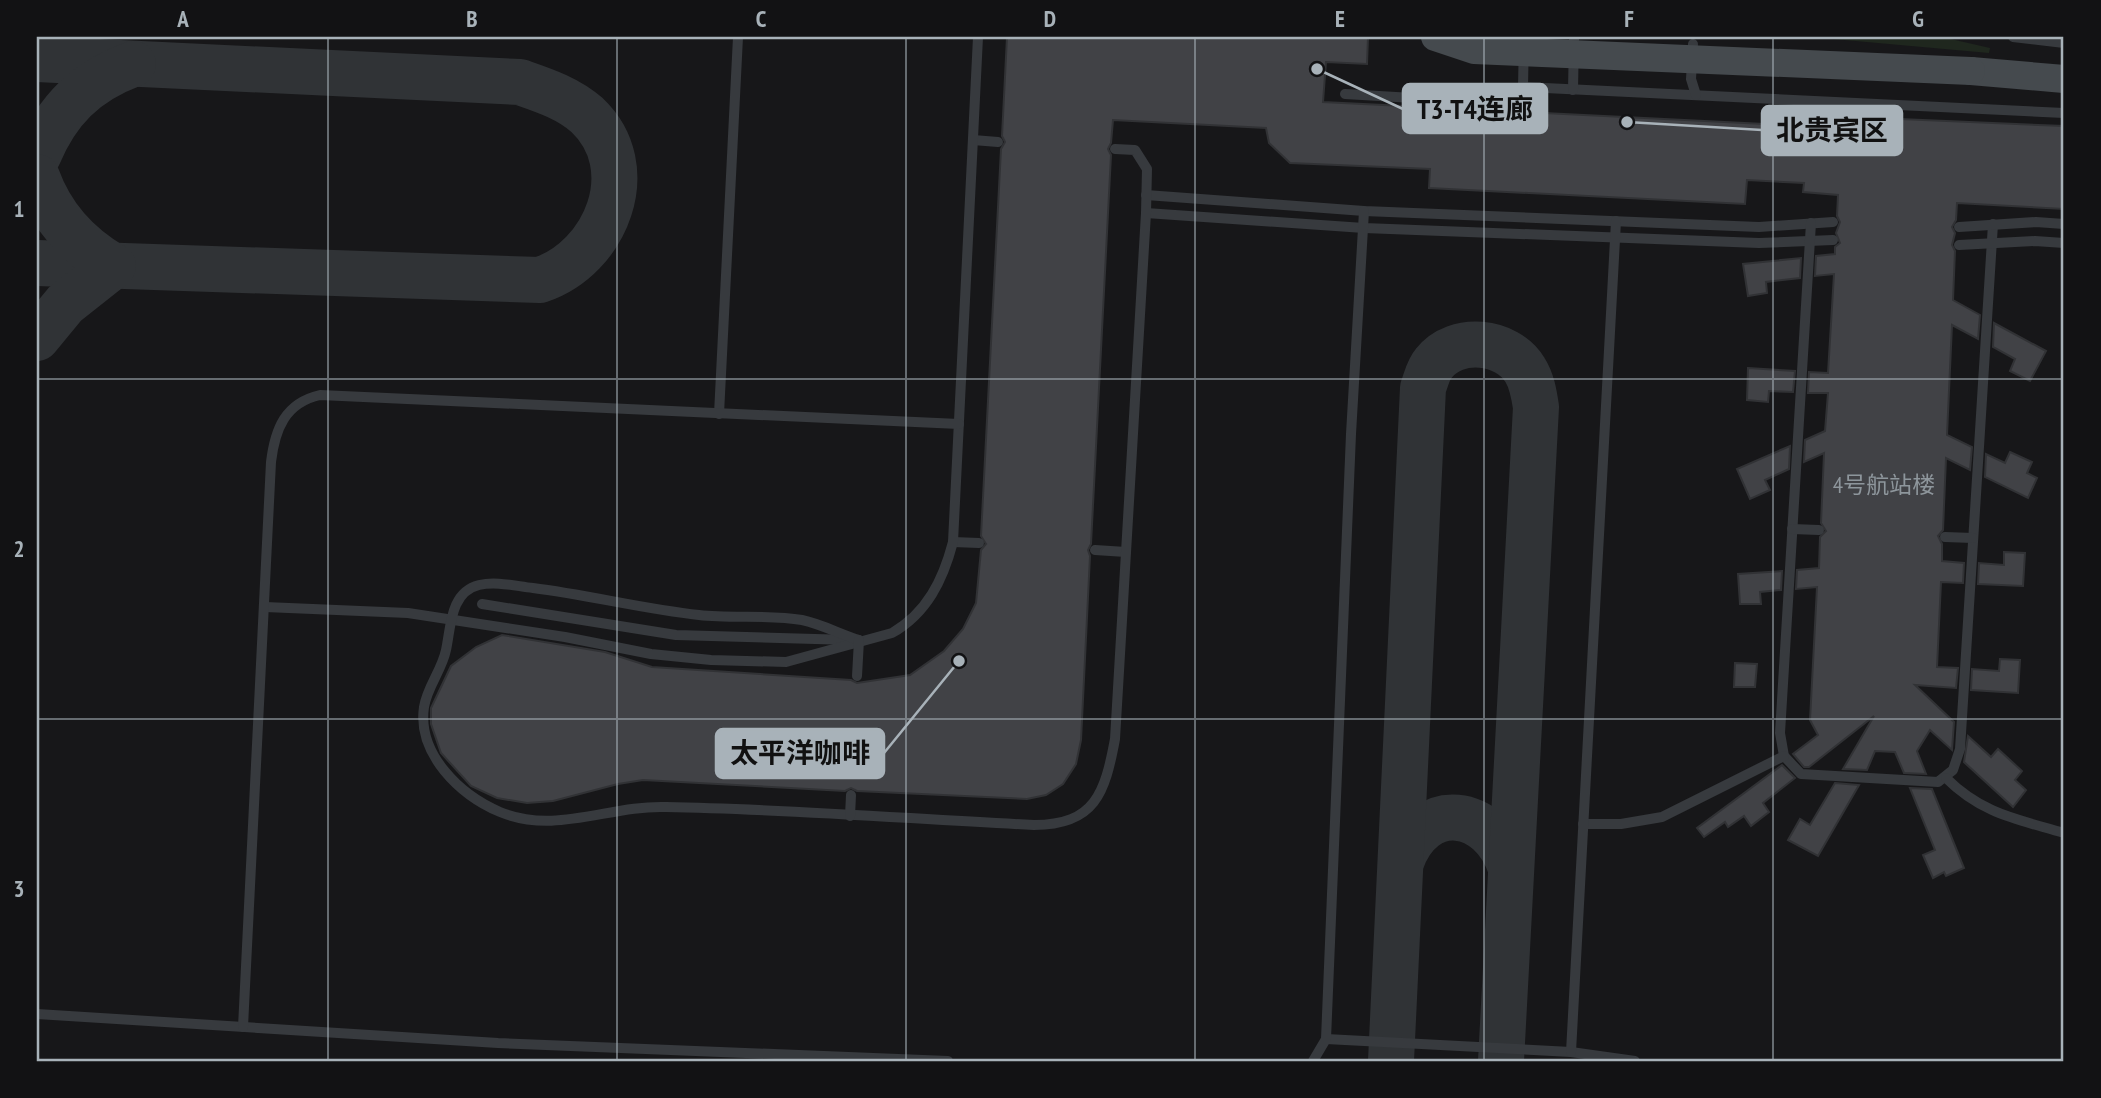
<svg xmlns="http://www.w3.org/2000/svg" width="2101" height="1098" font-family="'PT Sans Narrow','Noto Sans SC',sans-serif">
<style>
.green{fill:#1f271e}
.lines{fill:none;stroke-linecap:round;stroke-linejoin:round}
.taxiway{stroke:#303336;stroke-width:46}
.building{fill:#414246;stroke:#313235;stroke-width:2}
.service{stroke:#373a3e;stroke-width:10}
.secondary{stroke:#454a4e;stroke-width:28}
.secondary-bridge{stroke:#454a4e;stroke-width:28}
.grid{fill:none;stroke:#a8b2b9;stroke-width:2;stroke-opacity:0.55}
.labels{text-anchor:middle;stroke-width:6;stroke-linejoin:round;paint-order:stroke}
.number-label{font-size:23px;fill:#8e969c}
.leader{fill:none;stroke:#a8b2b9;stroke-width:2.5}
.callout-dot{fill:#a8b2b9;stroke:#121214;stroke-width:2.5}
.callout{fill:#a8b2b9;stroke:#a8b2b9;stroke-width:2.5}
.callout-label{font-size:28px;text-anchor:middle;font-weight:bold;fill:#111}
.neatline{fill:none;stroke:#a8b2b9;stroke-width:2.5}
.grid-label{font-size:23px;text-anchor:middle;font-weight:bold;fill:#a8b2b9}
</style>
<rect width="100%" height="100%" fill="#171719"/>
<polygon class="green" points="1942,37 1990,48 1989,53 1822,38"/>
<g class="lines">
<g class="taxiway">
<path d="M 37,59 L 520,82 C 543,90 568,98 587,115 C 643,168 606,258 540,280 L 37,263"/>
<path d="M 38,156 C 57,110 85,82 133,64"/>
<path d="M 37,177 C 51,216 77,245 113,266 L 65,304 L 37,338"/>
<path d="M 1401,862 C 1424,797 1491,807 1511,868"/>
<path d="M 1391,1061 L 1423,388 C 1426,380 1428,370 1434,363 C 1456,335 1507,340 1525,370 C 1532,381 1534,394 1536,407 L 1501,1061"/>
</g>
</g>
<g class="building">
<polygon points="1007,37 1368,37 1367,64 1326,62 1323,102 1806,126 1807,115 2064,126 2064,209 1957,203 1956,220 1952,227 1955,233 1952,245 1955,251 1953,300 1980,315 1978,339 1952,325 1947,435 1972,447 1970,470 1946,458 1943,530 1938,536 1942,544 1942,561 1964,563 1963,583 1941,582 1937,667 1958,668 1956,688 1915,685 1954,722 1952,750 1930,730 1917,751 1926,774 1904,773 1895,752 1875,751 1867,770 1843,769 1874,716 1809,767 1804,767 1793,754 1818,735 1810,720 1817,587 1796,589 1797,570 1819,568 1820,537 1826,531 1821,523 1824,453 1804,462 1805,440 1825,431 1828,393 1808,393 1809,372 1828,373 1834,274 1815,276 1816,256 1835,254 1835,247 1840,243 1836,233 1840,222 1837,216 1838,195 1803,192 1804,183 1747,180 1745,204 1429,188 1430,169 1290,163 1269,143 1266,128 1113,120 1111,143 1108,149 1111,155 1091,544 1088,550 1090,556 1081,740 1076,764 1063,784 1046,795 1027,799 857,791 851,788 845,791 643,780 618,784 553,801 527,803 497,798 471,786 441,753 431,724 431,708 451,666 476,647 502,635 605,652 652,667 851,680 857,683 910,675 944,651 963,629 976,603 981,550 986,544 981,536 1001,149 1005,142 1002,136"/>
<polygon points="1801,258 1800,278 1766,282 1767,293 1748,296 1743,264"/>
<polygon points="1994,323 2046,351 2030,381 2010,371 2015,359 1993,347"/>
<polygon points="1748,368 1795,371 1793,392 1769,391 1768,402 1747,400"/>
<polygon points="1790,446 1789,469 1765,480 1770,490 1750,499 1737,469"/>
<polygon points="2010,452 2032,462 2027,473 2037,478 2028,498 1985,477 1986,454 2005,463"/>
<polygon points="2004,552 2025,553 2023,586 1978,584 1979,563 2004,565"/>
<polygon points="1782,571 1781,590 1760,592 1761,604 1740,604 1738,574"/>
<polygon points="2000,659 2020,660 2018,693 1971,690 1972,669 1999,671"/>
<polygon points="1735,663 1757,664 1755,687 1734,687"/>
<polygon points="1968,736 1991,757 1998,749 2022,771 2015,780 2026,790 2013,807 1964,762"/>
<polygon points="1782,765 1795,778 1763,803 1769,812 1751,826 1744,816 1728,827 1725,822 1704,837 1697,828"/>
<polygon points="1835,783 1859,785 1818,856 1788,840 1800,819 1810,825"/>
<polygon points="1910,788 1932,789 1964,868 1946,876 1944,872 1933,878 1923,855 1935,850"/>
</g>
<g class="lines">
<g class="service">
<polyline points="1524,37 1523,87 2064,113"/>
<polyline points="2013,37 2064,43"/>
<polyline points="1693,44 1691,79 1696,95"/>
<polyline points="1573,90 1574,39"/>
<polyline points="1345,94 1498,103 1523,87"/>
<polyline points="973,140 998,142"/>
<polyline points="1146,195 1364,211 1759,227 1833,222"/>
<polyline points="1146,213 1364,228 1759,243 1833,240"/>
<polyline points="1811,223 1780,733 1784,756 1801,774 1938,782 1953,770 1960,749 1993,224"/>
<polyline points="1959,227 2036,222 2064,224"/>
<polyline points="1959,245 2035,241 2064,243"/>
<polyline points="719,414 738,37"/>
<polyline points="1792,529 1819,530"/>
<polyline points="1945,537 1973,538"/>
<polyline points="953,542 979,543"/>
<polyline points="1095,550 1126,552"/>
<polyline points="482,604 676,635 851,640"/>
<path d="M 265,607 L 408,613 L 565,637 L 651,654 L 711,660 L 786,662 L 892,633 C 927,613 943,580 953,542 L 978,37"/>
<path d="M 859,640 C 840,634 821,624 802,620 C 768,614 733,619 699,615 C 643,609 589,595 533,588 C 515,586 496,581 479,585 C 450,592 451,627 446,650 C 442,670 427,687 424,707 C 417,754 460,795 500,812 C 556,835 609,805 666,807 C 789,809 911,819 1034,825 C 1095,825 1105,793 1115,739 L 1146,213 L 1147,169 L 1135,150 L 1115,149"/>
<polyline points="857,676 859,640"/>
<path d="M 1946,778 C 1982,814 2017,819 2064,833"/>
<polyline points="850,816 851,795"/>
<polyline points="1583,824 1621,824 1662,817 1784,756"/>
<polyline points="37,1014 498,1043 948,1061"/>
<path d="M 243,1027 L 271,462 C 275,429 285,403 320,395 L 959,424"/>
<polyline points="1326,1039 1571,1052 1635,1061"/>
<polyline points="1571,1052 1616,221"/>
<polyline points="1313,1061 1326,1039 1351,434 1364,211"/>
</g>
<polyline class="secondary" points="1971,71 2064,79"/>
<polyline class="secondary-bridge" points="1435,37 1474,50 1971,71"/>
</g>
<path class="grid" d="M 328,37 L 328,1061M 617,37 L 617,1061M 906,37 L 906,1061M 1195,37 L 1195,1061M 1484,37 L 1484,1061M 1773,37 L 1773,1061M 37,379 L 2064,379M 37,719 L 2064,719"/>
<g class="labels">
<g class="number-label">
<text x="1884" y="493">4号航站楼</text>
</g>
</g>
<path class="leader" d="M1317 69L1403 109M1627 122L1762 130M959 661L884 753"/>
<g class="callout-dot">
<circle cx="1317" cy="69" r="7"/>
<circle cx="1627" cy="122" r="7"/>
<circle cx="959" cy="661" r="7"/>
</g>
<g class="callout">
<rect x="1403" y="84" width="144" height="49" rx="7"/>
<rect x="1762" y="106" width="140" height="49" rx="7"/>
<rect x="716" y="729" width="168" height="49" rx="7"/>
</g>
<g class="callout-label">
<text x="1475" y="119">T3-T4连廊</text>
<text x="1832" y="140">北贵宾区</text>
<text x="800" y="763">太平洋咖啡</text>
</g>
<rect width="2101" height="1098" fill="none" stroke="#121214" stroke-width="77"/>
<rect x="38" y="38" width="2024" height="1022" class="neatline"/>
<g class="grid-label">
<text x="183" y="27">A</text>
<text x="472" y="27">B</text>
<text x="761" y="27">C</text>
<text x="1050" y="27">D</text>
<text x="1340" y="27">E</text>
<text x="1629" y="27">F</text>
<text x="1918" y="27">G</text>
<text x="19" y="217">1</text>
<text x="19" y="557">2</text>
<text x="19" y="897">3</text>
</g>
</svg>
